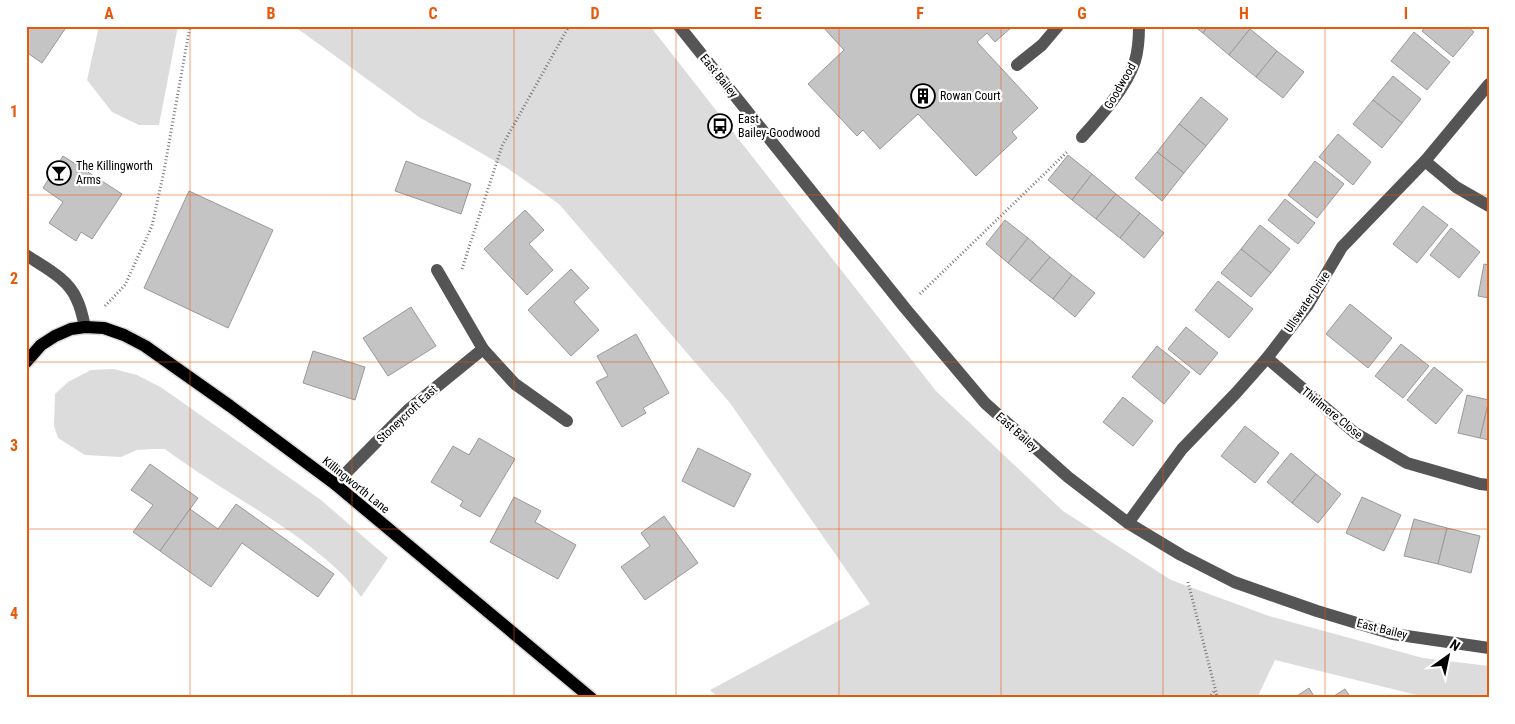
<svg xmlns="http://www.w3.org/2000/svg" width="1515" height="724" font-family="'Roboto Condensed',sans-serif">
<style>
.green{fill:#dcdcdc}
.building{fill:#c4c4c4;stroke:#999}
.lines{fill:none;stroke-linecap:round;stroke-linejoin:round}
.major-casing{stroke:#dbdbdb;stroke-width:15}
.path{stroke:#777;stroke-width:3;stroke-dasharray:1 2.5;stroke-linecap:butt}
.minor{stroke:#555;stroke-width:12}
.major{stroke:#000;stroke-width:12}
.grid{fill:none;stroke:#e8590c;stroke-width:1;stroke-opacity:0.55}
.labels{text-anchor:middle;stroke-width:4.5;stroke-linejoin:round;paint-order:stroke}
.street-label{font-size:12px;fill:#000;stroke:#fff}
.poi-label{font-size:12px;fill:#000;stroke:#fff;text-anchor:start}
.neatline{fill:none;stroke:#e8590c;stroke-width:2}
.grid-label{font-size:16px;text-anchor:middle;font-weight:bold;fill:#e8590c}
</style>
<rect width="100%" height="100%" fill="#fff"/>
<g class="green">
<polygon points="99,26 178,26 159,125 139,125 112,112 87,80"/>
<polygon points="294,26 650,26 936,391 1063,511 1171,580 1269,616 1423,658 1489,666 1489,698 1429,698 1275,660 1257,698 719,698 710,690 870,604 730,403 559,204 507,168 419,117"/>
<path d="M 114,369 L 137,375 L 162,388 L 321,500 L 388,558 L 361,597 C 355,589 348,580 341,573 C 289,523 222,492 165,449 L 152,449 L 137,450 L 121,457 L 85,455 L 58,438 L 54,426 L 55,394 L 68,382 L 91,370 Z"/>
</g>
<g class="building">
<polygon points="26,26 67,26 42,63 26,52"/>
<polygon points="822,26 1013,26 995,42 987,33 977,42 1038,108 1012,132 1017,138 976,176 918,114 880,149 863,130 857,136 808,84 844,50"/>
<polygon points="1194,26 1208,26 1203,33"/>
<polygon points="1208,26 1247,26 1250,29 1229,55 1203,33"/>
<polygon points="1426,26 1467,26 1474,32 1453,57 1422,31"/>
<polygon points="1250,29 1277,51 1256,77 1229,55"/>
<polygon points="1414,32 1450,62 1427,90 1391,61"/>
<polygon points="1277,51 1304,72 1283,98 1256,77"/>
<polygon points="1393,76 1421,99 1402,123 1373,100"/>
<polygon points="1201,97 1228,119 1206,146 1179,124"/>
<polygon points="1373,100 1402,123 1382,148 1353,124"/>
<polygon points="1179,124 1206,146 1184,173 1157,152"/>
<polygon points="1338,134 1371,162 1353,185 1319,157"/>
<polygon points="1157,152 1184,173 1162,201 1135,178"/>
<polygon points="1068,155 1092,174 1072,200 1048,180"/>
<polygon points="63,156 122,194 92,239 81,232 76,241 49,223 63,202 43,188"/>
<polygon points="406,161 471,184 461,214 395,191"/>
<polygon points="1315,161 1344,184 1317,218 1288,195"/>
<polygon points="1092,174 1116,194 1096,219 1072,200"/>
<polygon points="189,191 273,230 228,328 144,288"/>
<polygon points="1116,194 1140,213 1120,238 1096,219"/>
<polygon points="1285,199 1315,223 1298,244 1268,220"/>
<polygon points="1423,206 1448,225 1417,263 1393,244"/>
<polygon points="525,210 544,230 529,244 553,270 527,295 484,249"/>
<polygon points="1140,213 1164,233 1144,258 1120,238"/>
<polygon points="1005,220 1028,238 1008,263 986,244"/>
<polygon points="1260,225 1290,249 1271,273 1241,249"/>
<polygon points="1451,228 1480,252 1459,278 1430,255"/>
<polygon points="1028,238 1050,257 1030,281 1008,263"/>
<polygon points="1241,249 1271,273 1251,297 1221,273"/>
<polygon points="1050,257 1072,275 1053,299 1030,281"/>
<polygon points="1484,264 1489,265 1489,298 1478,296"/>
<polygon points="571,269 589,288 574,302 599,330 571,356 528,310"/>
<polygon points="1072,275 1095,293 1075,317 1053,299"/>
<polygon points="1218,281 1253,309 1229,338 1195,310"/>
<polygon points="1350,304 1392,338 1368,368 1326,334"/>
<polygon points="411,307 436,346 388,376 363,338"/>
<polygon points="1186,327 1218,353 1200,375 1168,349"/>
<polygon points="636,334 669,393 643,408 646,413 622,427 596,382 608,376 597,356"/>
<polygon points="1401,344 1429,366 1403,398 1375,376"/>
<polygon points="1157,346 1190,372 1164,404 1132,377"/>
<polygon points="313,351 365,367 355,400 303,383"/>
<polygon points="1434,367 1463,390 1436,424 1407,400"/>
<polygon points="1467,395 1489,400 1480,438 1458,433"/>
<polygon points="1123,397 1153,421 1133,446 1103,422"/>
<polygon points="1489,400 1489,440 1480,438"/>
<polygon points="1245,426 1279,453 1255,483 1221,456"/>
<polygon points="479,438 515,459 480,517 460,506 463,501 431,482 453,446 469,455"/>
<polygon points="698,448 751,474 734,507 682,481"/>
<polygon points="1291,453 1316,474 1292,503 1267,482"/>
<polygon points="150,464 198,498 160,551 133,532 153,505 131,490"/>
<polygon points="1316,474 1341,494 1318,523 1292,503"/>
<polygon points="514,497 541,511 535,522 576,545 558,579 490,542"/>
<polygon points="1362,497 1401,515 1384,551 1346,533"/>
<polygon points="236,504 334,574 318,597 242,543 211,587 160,551 190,509 218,529"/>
<polygon points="664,516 698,563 645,600 621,567 650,546 641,533"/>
<polygon points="1414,519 1447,528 1438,564 1404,556"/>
<polygon points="1447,528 1480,536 1471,573 1438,564"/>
<polygon points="1309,688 1315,698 1294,698"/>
<polygon points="1345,689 1351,698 1331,698"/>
</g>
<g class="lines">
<g class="major-casing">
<polyline id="major" points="26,362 41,345 55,336 71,329 85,327 104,328 124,335 145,346 230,406 335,484 591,698"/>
</g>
<g class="path">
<polyline points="462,269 502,146 569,26"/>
<polyline points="920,294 1068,151"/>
<polyline points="105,306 125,285 152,226 164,171 190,26"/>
<polyline points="1188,582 1217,696 1219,698"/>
<polyline points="1209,698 1215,690"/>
</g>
<g class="minor">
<polyline points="679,26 905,308 985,403 1068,477 1128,523 1181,555 1234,582 1317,611 1393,634 1489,648"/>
<polyline points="1017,65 1042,45 1058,26"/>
<path d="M 1082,137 C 1101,116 1126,88 1135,61 C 1138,51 1139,37 1139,26"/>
<polyline points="1425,161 1456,187 1489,206"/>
<path d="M 26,255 C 44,267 69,279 77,300 C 81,308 83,318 85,327"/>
<polyline points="437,270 483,349 515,384 567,421"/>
<polyline points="1267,358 1355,433 1407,463 1480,484 1489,485"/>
<polyline points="335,484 408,410 483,349"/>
<polyline points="1128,523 1182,449 1236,393 1267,358 1308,305 1342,247 1425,161 1489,84"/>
</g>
<use href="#major" class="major"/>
</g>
<path class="grid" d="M 190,26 L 190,698M 352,26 L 352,698M 514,26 L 514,698M 676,26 L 676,698M 839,26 L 839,698M 1001,26 L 1001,698M 1163,26 L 1163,698M 1325,26 L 1325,698M 26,195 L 1489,195M 26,362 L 1489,362M 26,529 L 1489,529"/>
<defs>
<g id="building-ring" transform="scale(1.25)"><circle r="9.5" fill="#fff" stroke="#000" stroke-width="1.5"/><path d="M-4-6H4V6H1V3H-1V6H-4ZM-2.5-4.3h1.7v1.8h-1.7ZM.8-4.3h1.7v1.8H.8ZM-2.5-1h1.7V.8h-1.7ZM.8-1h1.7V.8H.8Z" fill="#000"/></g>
<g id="bus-ring" transform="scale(1.25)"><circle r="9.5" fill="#fff" stroke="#000" stroke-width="1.5"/><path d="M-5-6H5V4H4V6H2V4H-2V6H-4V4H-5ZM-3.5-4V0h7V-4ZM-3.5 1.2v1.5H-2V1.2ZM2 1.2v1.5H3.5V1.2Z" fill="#000"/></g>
<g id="bar-ring" transform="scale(1.25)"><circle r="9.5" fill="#fff" stroke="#000" stroke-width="1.5"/><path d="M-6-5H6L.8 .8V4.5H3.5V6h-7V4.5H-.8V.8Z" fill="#000"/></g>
</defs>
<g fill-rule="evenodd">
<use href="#building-ring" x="923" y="96"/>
<use href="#bus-ring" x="720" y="126"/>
<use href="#bar-ring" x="59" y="173"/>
</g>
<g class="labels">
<g class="street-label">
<text transform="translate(719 76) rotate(51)" y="4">East Bailey</text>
<text transform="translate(1120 86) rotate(-60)" y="4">Goodwood</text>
<text transform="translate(1307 302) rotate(-56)" y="4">Ullswater Drive</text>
<text transform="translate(1332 413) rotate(39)" y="4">Thirlmere Close</text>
<text transform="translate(407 414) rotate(-43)" y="4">Stoneycroft East</text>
<text transform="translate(1017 432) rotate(42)" y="4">East Bailey</text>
<text transform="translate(356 485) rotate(39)" y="4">Killingworth Lane</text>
<text transform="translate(1382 629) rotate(14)" y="4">East Bailey</text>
</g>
<g class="poi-label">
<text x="940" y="100">Rowan Court</text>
<text x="738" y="123">East<tspan x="738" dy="14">Bailey-Goodwood</tspan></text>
<text x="76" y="170">The Killingworth<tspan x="76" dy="14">Arms</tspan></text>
</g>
</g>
<rect width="1515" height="724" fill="none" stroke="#ffffff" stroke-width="55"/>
<g transform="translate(1448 656) rotate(33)" stroke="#ffffff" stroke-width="4" paint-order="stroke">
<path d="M0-4L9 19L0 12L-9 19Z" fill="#000000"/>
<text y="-8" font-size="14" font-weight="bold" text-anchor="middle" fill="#000000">N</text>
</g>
<rect x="28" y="28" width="1460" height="668" class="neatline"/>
<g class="grid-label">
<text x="109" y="19">A</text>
<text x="271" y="19">B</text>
<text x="433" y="19">C</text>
<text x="595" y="19">D</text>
<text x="758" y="19">E</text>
<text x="920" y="19">F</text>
<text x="1082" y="19">G</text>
<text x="1244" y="19">H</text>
<text x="1406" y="19">I</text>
<text x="14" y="117">1</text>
<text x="14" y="284">2</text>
<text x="14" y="451">3</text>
<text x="14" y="619">4</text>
</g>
</svg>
